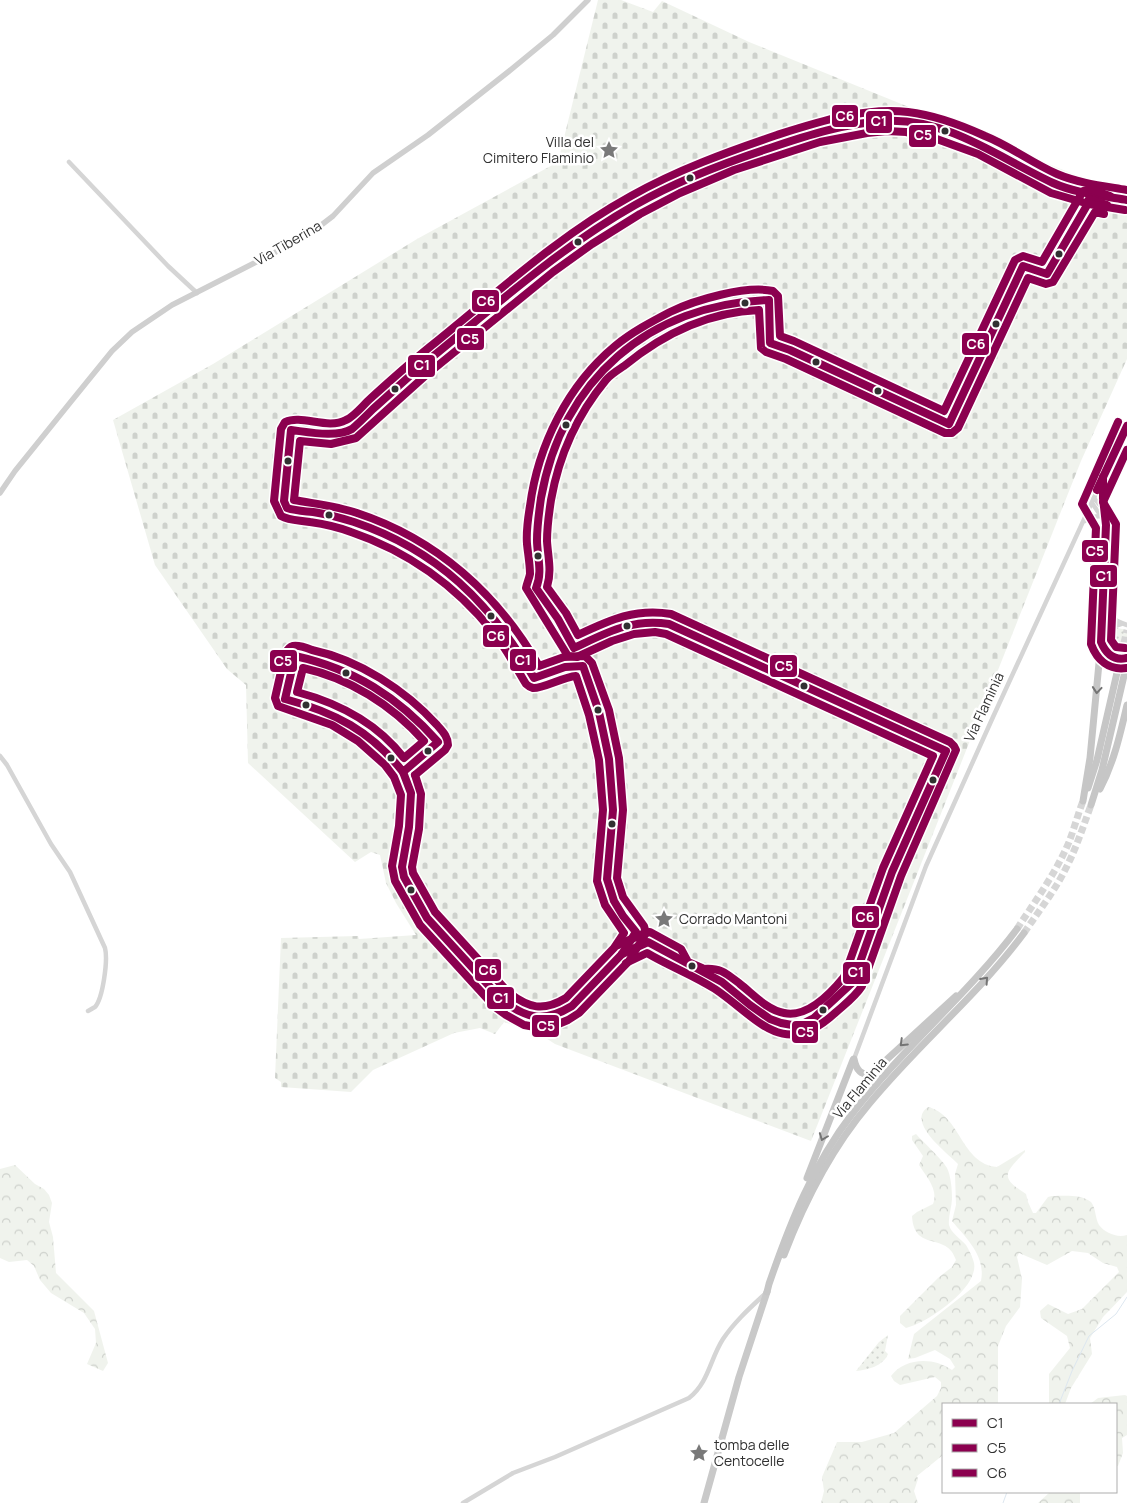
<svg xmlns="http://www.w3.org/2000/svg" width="1127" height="1503" font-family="Manrope,sans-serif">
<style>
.grass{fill:url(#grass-dots)}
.forest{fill:url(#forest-crowns)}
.cemetery{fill:url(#cemetery-stones)}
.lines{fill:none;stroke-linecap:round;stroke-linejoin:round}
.stream{stroke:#dde7f0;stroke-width:1}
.trunk-tunnel{stroke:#d6d6d6;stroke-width:7;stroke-dasharray:7 3.5;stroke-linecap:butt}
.minor{stroke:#d5d5d5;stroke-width:4.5}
.secondary{stroke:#cfcfcf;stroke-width:5.5}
.primary{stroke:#c9c9c9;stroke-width:7}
.trunk{stroke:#c6c6c6;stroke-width:7}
.bus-1-casing{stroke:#fff;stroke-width:11}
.bus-2-casing{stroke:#fff;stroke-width:11}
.bus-3-casing{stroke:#fff;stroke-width:11}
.bus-1{stroke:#8b004f;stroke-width:8}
.bus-2{stroke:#8b004f;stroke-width:8}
.bus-3{stroke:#8b004f;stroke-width:8}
.oneway{stroke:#747474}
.bus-dot{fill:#313131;stroke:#fff;stroke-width:2}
.labels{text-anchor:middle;stroke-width:5;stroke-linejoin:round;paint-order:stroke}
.poi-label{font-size:14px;fill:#313131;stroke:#fff;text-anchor:start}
.street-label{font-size:14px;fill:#313131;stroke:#fff}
.line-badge{stroke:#fff;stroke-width:2}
.badge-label{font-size:14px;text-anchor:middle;font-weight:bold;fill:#fff}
</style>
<defs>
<pattern id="grass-dots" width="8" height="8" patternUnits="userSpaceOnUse" patternTransform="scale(1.25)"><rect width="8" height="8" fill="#f0f3ed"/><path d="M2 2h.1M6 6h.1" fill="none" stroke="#ced1cc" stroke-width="1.8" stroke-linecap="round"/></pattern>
<pattern id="forest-crowns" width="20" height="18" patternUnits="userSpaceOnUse" patternTransform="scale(1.25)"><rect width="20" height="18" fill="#f0f3ed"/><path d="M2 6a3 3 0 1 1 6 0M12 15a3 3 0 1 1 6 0" fill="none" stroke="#ced1cc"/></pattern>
<pattern id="cemetery-stones" width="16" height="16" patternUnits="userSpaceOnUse" patternTransform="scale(1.25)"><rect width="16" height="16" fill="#f0f3ed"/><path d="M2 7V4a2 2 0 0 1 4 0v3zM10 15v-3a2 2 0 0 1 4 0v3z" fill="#ced1cc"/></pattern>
</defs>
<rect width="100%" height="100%" fill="#fff"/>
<g class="grass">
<path d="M 1117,628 L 1127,630 L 1127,649 C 1111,657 1100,636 1117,628 Z"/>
<path d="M 888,1335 L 885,1351 L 888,1354 C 883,1366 868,1370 856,1371 L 879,1342 Z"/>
</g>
<g class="forest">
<path d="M 928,1107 C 961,1115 961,1164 997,1167 L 1025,1150 L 1025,1152 C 1005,1173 999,1177 1026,1194 L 1028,1202 L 1033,1213 L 1036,1213 L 1048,1197 L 1052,1196 C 1064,1196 1081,1194 1091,1202 C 1096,1208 1095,1218 1099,1225 C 1105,1233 1117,1238 1127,1235 L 1127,1292 L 1103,1317 L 1090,1338 L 1092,1354 L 1071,1388 L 1065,1404 L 1049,1404 L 1049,1374 L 1070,1348 L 1067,1336 L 1041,1318 L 1040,1311 L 1048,1304 L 1068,1314 L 1082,1309 L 1119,1272 L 1117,1267 L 1103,1263 L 1088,1253 L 1072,1251 L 1047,1265 L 1019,1253 L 1017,1257 L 1022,1279 L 1020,1307 L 1006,1326 L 998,1346 L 998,1404 L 943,1404 L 943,1455 L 917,1476 L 918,1479 L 914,1491 L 918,1503 L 821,1503 L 824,1491 L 822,1477 L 837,1442 L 862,1442 L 894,1433 L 937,1396 L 941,1388 L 941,1382 L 935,1377 L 900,1385 L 894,1381 L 891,1376 C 905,1357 934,1357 952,1370 L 955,1367 L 950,1359 L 935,1350 L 915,1358 L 908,1359 L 914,1334 L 981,1281 C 986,1256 966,1238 952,1221 L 956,1205 L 955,1174 L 958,1164 C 946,1152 906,1122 928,1107 Z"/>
<path d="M 916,1134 C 924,1143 942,1159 947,1168 C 951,1176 952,1190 952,1198 C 952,1207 948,1216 949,1225 C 951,1233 961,1239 966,1245 C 969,1250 973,1258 974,1263 C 979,1288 927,1323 906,1328 L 900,1323 L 900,1316 L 938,1278 L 952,1267 L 956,1260 C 947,1231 914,1253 912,1216 L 917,1212 L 933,1204 C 939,1190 926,1176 919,1165 L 923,1156 L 912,1140 L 912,1136 Z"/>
<polygon points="15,1165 35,1184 44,1189 49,1195 52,1203 49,1222 53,1237 56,1273 94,1311 108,1363 103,1371 87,1364 96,1343 95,1329 84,1313 51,1293 40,1280 34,1266 27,1260 9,1262 0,1258 0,1169"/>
<polygon points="1125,1395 1127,1396 1127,1435 1122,1438 1123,1453 1118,1466 1116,1466 1116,1404 1090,1404 1098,1398"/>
<polygon points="1050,1492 1080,1492 1080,1503 1038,1503"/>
</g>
<polygon class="cemetery" points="598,0 621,0 653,12 662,1 749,42 1127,196 1127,359 1081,461 811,1141 555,1044 538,1033 504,1022 495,1034 480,1028 454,1033 373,1070 351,1092 281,1087 281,1082 275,1078 281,938 358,936 359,939 416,935 396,903 386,883 380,855 371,852 355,862 248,763 246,685 227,669 155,565 113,420 213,364 417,239 558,162"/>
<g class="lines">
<g class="stream">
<polyline points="1059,1404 1072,1371 1089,1336 1116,1314 1127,1297"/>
<polyline points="1003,1503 1007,1492"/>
</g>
<g class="trunk-tunnel">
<polyline points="1119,664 1127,630"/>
<path d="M 1017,929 C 1035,901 1056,873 1069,842 C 1074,829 1078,814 1083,801"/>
<path d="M 1024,933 C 1038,912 1054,892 1065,870 C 1076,849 1083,827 1091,805"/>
</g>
<g class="minor">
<polyline points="69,162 168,266 197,293"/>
<path d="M 1103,479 L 1103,498 L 1106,525 L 1101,642 C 1105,653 1114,662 1127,658"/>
<polyline points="1094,498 1103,509"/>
<polyline points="1092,503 1105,522"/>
<polyline points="1085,521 1091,517 1101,516"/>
<path d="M 1103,604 C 1108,616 1115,621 1127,625"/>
<polyline points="1102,638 1109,628 1121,624"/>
<path d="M 0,756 L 7,765 L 51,844 L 70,872 L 105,948 C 108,960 103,998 95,1007 C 93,1008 90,1010 88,1011"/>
<polyline points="854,1059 926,866 993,717 1127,426"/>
<path d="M 463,1503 L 513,1473 L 555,1457 L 689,1398 C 709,1382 710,1359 723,1339 C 735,1321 751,1307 766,1293"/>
</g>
<polyline class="secondary" points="0,493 15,471 69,404 112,351 132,332 172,305 307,236 333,216 373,173 428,135 508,72 553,35 588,0"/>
<polyline class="primary" points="704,1503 739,1377 767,1292"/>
<g class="trunk">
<polyline points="1088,788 1097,760 1119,664"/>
<path d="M 1100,789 C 1114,762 1120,735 1127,705"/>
<polyline points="1083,801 1090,758 1101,642"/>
<polyline points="1091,805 1102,770 1126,667"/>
<path d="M 854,1059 C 856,1069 861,1077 872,1073 L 956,996"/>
<polyline points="807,1178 853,1060"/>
<path d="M 784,1255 C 805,1200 831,1149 869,1104 C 918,1044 978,995 1024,933"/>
<path d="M 767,1292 L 769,1284 C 790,1223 813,1165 852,1114 C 903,1048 967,995 1017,929"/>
</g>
<g class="bus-1-casing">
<g id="bus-1">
<path d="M 1103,477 L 1103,498 L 1106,525 L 1101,642 C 1106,654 1114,661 1127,658"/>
<polyline points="1097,490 1127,426"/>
<path d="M 295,656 C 354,669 398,697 438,742 L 403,772 C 371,731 334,712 285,699 Z"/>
<path d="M 403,772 L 411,793 L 409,827 L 402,867 L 404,877 L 427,918 L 502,1000 C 527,1019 544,1023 572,1006 L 622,954 L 636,932 L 623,916 L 614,901 L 607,879 L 613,810 L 609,759 L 599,712 L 583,666 L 565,667 L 534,678 C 491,603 437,550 354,522 C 341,518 327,514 313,512 C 304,511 296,511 287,508 L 284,501 L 291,430 C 308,432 337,438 352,429 C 359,423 366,416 373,409 C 390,394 408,377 426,362 C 494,307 559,248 635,205 C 677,181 724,163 770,148 C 808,135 846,123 886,121 C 948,118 999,158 1053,183 C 1075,193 1103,196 1127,200"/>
<path d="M 622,954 L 648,942 L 722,982 L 750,1005 L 770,1019 L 781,1023 L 792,1025 L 804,1023 L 814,1018 L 853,982 L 892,872 L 946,751 L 669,624 C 632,618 606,633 574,648 L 558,619 L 536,588 C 543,572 537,556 537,540 C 537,526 539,512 541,498 C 562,380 649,304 769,300 L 770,343 L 790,350 L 949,424 L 1023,266 L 1047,274 L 1086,207 L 1089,199 L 1107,205"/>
</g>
</g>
<g class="bus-2-casing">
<g id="bus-2">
<path d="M 1118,422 L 1082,504 L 1096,528 L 1091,644 C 1097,660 1109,671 1127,668"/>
<path d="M 415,775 L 445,750 L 448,745 C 448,736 442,731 437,725 C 405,690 359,660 312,650 C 307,648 299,645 293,646 C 289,647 287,650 285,654 L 275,698 L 278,706 L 332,725 L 358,741 L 385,765 L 394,777 L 401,795 L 399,826 L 392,866 L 395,881 L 420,925 L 495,1007 L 506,1015 L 524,1025 L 535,1027 L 556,1025 L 568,1020 L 579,1013 L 629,961 L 646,933 L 644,926 L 623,897 L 617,878 L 623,810 L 619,758 L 609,710 L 592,663 L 585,656 L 564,657 L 539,666 C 498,594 436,539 357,513 C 337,506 316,504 294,500 L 300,441 L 331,444 L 356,438 L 425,376 L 553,272 L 592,244 L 640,214 L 680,193 L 734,170 L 820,142 L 867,133 L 887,131 L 906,132 L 934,138 L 978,154 L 1051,193 L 1089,204 L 1125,210"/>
<path d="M 626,963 L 647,953 C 669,966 693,975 715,989 C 758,1018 783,1061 835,1013 C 845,1004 855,997 862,986 L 901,876 L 956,750 L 954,746 L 950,742 L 671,614 C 635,608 610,620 578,635 L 566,613 L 547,587 C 552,571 548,557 547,541 C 547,528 549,513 551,500 C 559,455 577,415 606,380 C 611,374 618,370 624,366 C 663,334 709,312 759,310 L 761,348 L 766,352 L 786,359 L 945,433 L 952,433 L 958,428 L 1028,278 L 1046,284 L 1053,282 L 1095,212 L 1104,214"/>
</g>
</g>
<g class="bus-3-casing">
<g id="bus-3">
<polyline points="1125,648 1116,647 1111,640 1116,524 1103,502 1127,450"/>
<path d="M 303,668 C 349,678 392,705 424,741 L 404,758 C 378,724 338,703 297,692 Z"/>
<path d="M 415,775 L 421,794 L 419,829 L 412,867 L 413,873 L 435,912 L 509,993 C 529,1008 543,1012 566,998 L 614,948 L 624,933 L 605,905 L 597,881 L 603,810 L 599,760 L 589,715 L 576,676 C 563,677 542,689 533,688 C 529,687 528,686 526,684 C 515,666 506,648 493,632 C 456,586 407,551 351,532 C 338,527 324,524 310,522 C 300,520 290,521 281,516 L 274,501 L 281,429 L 285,422 C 302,414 327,430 346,420 C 355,416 363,405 371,398 C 392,379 413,360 436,342 C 499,291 560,235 631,196 C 677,170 727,152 777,135 C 818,122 864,107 908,112 C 934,115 961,125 985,136 C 1010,146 1032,163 1057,174 C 1078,183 1104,186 1127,190"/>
<polyline points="618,945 645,933 650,932 681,949 688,962 702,968"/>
<path d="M 702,969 C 720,967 726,973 740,984 C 753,994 767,1010 784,1013 C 807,1018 831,993 844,977 L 883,868 L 933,756 L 666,634 L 655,632 L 634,634 L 612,641 L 577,657 L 568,656 L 526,588 C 527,583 529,579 530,574 C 530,564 528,554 527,544 C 526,531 528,518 530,506 C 538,445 568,385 615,346 C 632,332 651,322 670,312 C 695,300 746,285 773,291 L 778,296 L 780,336 L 794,341 L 944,411 L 1015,260 L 1023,256 L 1042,262 L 1083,191 L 1090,189 L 1110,196"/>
</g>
</g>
<use href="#bus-1" class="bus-1"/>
<use href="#bus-2" class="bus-2"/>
<use href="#bus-3" class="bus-3"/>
</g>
<defs><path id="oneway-chevron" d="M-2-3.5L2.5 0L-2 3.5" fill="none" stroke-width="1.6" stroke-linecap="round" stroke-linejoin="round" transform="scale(1.25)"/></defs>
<g class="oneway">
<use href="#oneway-chevron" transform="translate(1097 690) rotate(95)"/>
<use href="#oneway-chevron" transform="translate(985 980) rotate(-48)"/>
<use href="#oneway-chevron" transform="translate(903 1043) rotate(136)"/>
<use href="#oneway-chevron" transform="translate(823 1137) rotate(111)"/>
</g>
<defs>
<g id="sight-bare" transform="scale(1.5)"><path d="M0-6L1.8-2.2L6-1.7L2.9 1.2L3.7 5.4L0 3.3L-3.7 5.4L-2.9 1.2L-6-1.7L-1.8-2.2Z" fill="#797979" stroke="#fff" stroke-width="2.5" paint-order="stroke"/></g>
</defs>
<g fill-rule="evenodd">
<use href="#sight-bare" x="609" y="150"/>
<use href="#sight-bare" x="664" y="919"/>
<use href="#sight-bare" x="699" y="1453"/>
</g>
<g class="bus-dot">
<circle cx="945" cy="131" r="4.5"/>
<circle cx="690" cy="178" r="4.5"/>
<circle cx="578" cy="242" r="4.5"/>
<circle cx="1059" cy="254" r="4.5"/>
<circle cx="745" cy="303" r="4.5"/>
<circle cx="996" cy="324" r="4.5"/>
<circle cx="816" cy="362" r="4.5"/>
<circle cx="395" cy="389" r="4.5"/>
<circle cx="878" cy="391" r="4.5"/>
<circle cx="566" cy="425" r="4.5"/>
<circle cx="288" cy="461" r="4.5"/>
<circle cx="329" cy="515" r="4.5"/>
<circle cx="538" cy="556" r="4.5"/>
<circle cx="491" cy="616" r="4.5"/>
<circle cx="627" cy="626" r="4.5"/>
<circle cx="346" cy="673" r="4.5"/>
<circle cx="804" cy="686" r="4.5"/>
<circle cx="306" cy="705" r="4.5"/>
<circle cx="598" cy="710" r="4.5"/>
<circle cx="428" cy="751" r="4.5"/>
<circle cx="391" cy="758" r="4.5"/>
<circle cx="933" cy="780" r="4.5"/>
<circle cx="612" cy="824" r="4.5"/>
<circle cx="411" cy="890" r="4.5"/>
<circle cx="692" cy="966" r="4.5"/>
<circle cx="823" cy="1010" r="4.5"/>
</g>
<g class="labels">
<g class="poi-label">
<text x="594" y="147" text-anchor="end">Villa del<tspan x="594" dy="16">Cimitero Flaminio</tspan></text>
<text x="679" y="924">Corrado Mantoni</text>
<text x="714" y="1450">tomba delle<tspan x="714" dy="16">Centocelle</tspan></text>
</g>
<g class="street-label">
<text transform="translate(288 243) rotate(-30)" y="5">Via Tiberina</text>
<text transform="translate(984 707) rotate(-65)" y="5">Via Flaminia</text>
<text transform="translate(860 1088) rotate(-50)" y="5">Via Flaminia</text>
</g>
</g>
<g class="line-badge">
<rect x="831" y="104" width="28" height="24" rx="5" fill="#8b004f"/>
<rect x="865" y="110" width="28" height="24" rx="5" fill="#8b004f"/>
<rect x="908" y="124" width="29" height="24" rx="5" fill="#8b004f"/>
<rect x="471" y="289" width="29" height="24" rx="5" fill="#8b004f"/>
<rect x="456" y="327" width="29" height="24" rx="5" fill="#8b004f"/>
<rect x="961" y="332" width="29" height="24" rx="5" fill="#8b004f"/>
<rect x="407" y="354" width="29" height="24" rx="5" fill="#8b004f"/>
<rect x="1081" y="539" width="28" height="24" rx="5" fill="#8b004f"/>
<rect x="1089" y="564" width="29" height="24" rx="5" fill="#8b004f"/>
<rect x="482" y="624" width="28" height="24" rx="5" fill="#8b004f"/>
<rect x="509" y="648" width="28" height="24" rx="5" fill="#8b004f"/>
<rect x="269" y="649" width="29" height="24" rx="5" fill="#8b004f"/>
<rect x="769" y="654" width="29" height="24" rx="5" fill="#8b004f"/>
<rect x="851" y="905" width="29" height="24" rx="5" fill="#8b004f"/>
<rect x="474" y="958" width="28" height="24" rx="5" fill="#8b004f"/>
<rect x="842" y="961" width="29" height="24" rx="5" fill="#8b004f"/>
<rect x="486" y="986" width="29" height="24" rx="5" fill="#8b004f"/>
<rect x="531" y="1014" width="29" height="24" rx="5" fill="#8b004f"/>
<rect x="791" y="1020" width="28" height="24" rx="5" fill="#8b004f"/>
</g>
<g class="badge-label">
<text x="845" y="121">C6</text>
<text x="879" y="126">C1</text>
<text x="923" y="140">C5</text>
<text x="486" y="306">C6</text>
<text x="470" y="344">C5</text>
<text x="976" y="349">C6</text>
<text x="422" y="370">C1</text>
<text x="1095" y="556">C5</text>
<text x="1104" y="581">C1</text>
<text x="496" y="641">C6</text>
<text x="523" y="665">C1</text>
<text x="283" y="666">C5</text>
<text x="784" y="671">C5</text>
<text x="865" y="922">C6</text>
<text x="488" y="975">C6</text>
<text x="856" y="977">C1</text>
<text x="501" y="1003">C1</text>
<text x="546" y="1031">C5</text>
<text x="805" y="1037">C5</text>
</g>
<rect x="942" y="1403" width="175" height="90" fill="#ffffff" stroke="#adadad"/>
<rect x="952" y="1419" width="25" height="8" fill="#8b004f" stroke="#adadad"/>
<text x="987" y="1428" font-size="15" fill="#313131">C1</text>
<rect x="952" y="1444" width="25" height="8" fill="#8b004f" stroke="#adadad"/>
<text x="987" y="1453" font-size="15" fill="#313131">C5</text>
<rect x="952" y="1469" width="25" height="8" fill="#8b004f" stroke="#adadad"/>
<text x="987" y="1478" font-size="15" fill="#313131">C6</text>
</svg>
